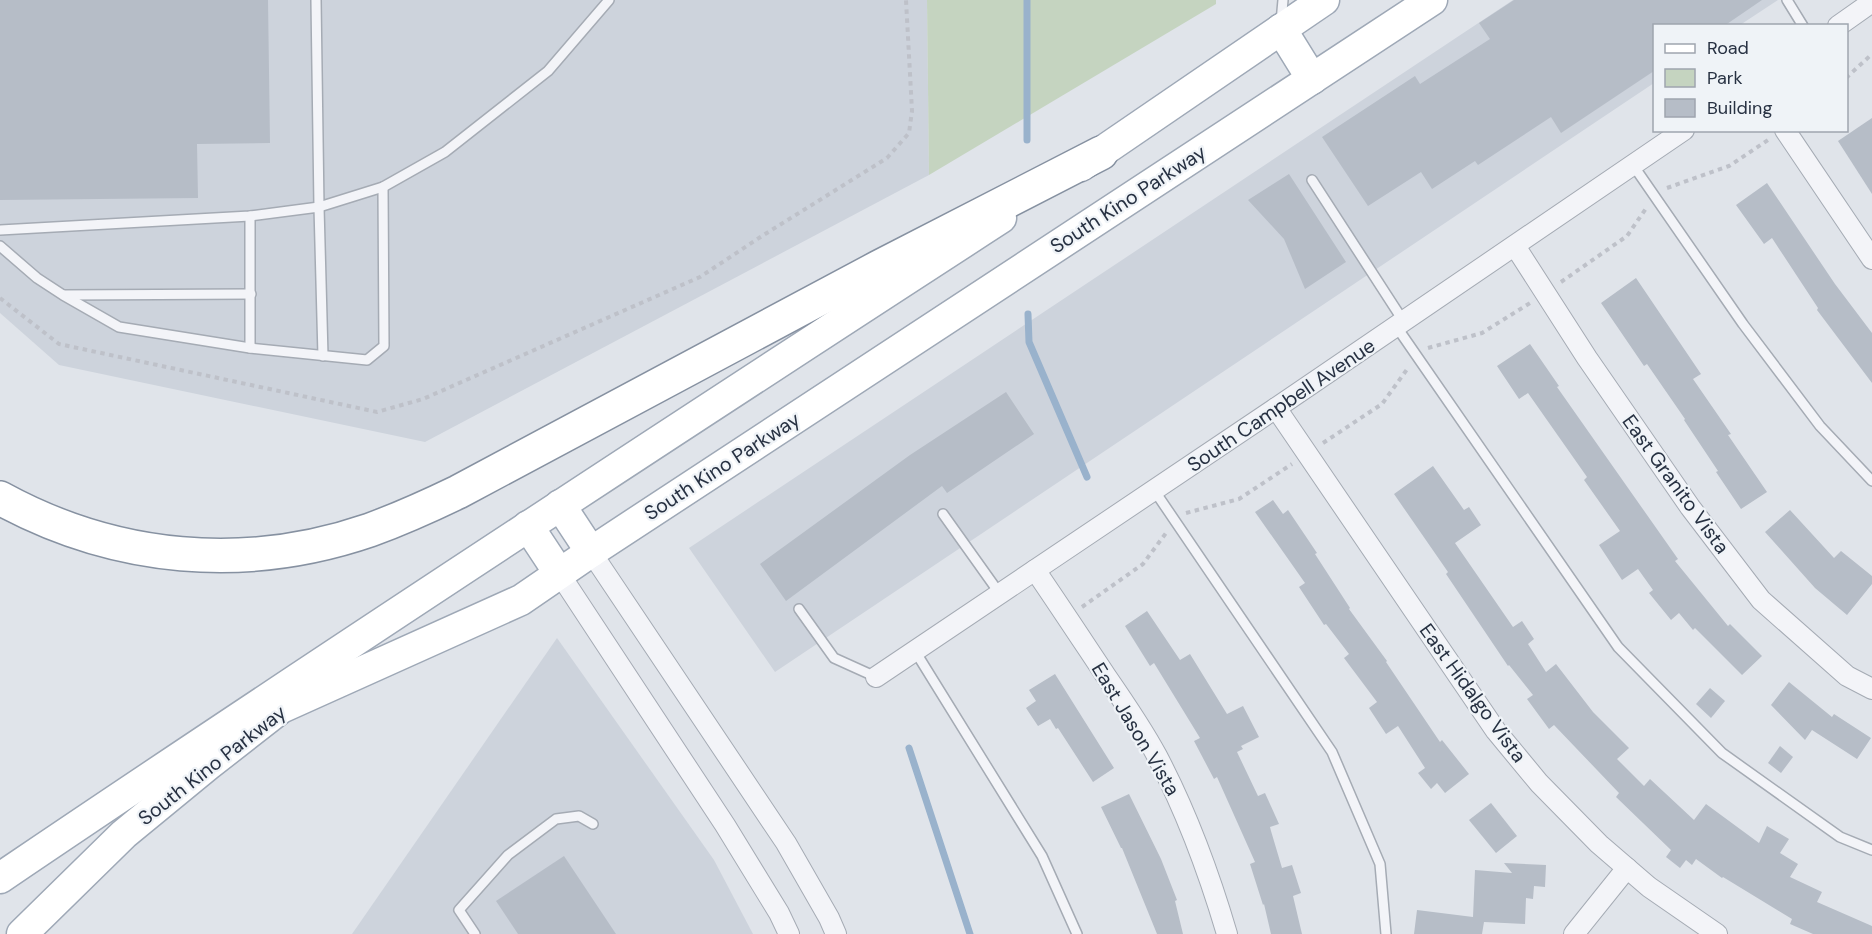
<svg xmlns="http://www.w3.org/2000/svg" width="1872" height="934" font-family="'DM Sans',sans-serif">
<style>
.built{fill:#cdd3dc}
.green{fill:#c5d4c0}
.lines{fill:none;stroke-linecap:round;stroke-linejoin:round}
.stream{stroke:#99b2cc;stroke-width:7}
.building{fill:#b6bdc7}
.service-casing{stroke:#a5abb4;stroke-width:12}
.minor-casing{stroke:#a5abb4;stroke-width:22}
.primary-casing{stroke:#9ea8b6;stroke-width:33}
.motorway-casing{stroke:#8691a1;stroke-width:36}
.path{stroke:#bec1c9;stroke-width:4;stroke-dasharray:4.5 4.5;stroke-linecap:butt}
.service{stroke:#f3f4f8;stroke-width:9}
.minor{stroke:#f3f4f8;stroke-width:20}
.primary{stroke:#fff;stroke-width:30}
.motorway{stroke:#fff;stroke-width:33}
.labels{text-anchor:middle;stroke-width:4.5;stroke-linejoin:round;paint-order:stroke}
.street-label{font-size:20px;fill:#273142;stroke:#eff3f7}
</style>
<rect width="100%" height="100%" fill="#e0e4ea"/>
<g class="built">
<polygon points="0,0 927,0 929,175 425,442 59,365 0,313"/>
<polygon points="1513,0 1778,0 1740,25 1654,26 1654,83 775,672 689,548"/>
<polygon points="557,638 714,860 753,934 352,934"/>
</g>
<polygon class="green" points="927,0 1216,0 1216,4 929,175"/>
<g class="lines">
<g class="stream">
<polyline points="1027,0 1027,140"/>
<polyline points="1028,314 1029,342 1087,477"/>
<polyline points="909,748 970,934"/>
</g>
</g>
<g class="building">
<polygon points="0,0 268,0 270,143 197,144 198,198 0,200"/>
<polygon points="1514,0 1762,0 1724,26 1654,26 1654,71 1561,133 1551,117 1478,165 1475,161 1432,189 1421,172 1368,206 1322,137 1415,76 1420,84 1490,39 1479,23"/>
<polygon points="1872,118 1872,194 1838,141"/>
<polygon points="1289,174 1346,262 1305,289 1284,239 1248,200"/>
<polygon points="1767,183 1835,284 1872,333 1872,383 1817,310 1818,308 1772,238 1764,244 1736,205"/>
<polygon points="1636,278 1701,374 1693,379 1731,434 1728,435 1767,492 1741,509 1716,472 1718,471 1684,420 1685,419 1647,364 1644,366 1601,303"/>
<polygon points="1530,344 1559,386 1557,387 1678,559 1675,561 1728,626 1730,624 1762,656 1742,675 1695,628 1693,630 1679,613 1671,620 1649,593 1653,590 1638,569 1622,580 1599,545 1620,531 1584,480 1587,477 1528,393 1519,399 1497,366"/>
<polygon points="1006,392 1034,434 947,493 942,486 786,601 760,564 910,455"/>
<polygon points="1433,466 1464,510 1469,507 1481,525 1455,543 1513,627 1522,621 1534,639 1528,644 1546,672 1556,664 1593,712 1629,748 1617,759 1644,786 1650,779 1694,820 1706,804 1759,843 1767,826 1789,839 1780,853 1798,864 1790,877 1822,892 1817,902 1872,926 1872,934 1813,934 1790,924 1792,919 1723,877 1722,878 1696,859 1692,865 1686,860 1680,868 1666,857 1671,850 1616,797 1619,793 1554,725 1549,729 1527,699 1533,695 1509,665 1508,666 1446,574 1448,572 1394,494"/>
<polygon points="1273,500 1283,514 1288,510 1317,553 1315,554 1350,608 1349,609 1387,661 1386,662 1440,742 1442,740 1469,774 1445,793 1437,783 1431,789 1418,773 1425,768 1398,726 1386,734 1369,708 1377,702 1344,658 1349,654 1326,624 1324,625 1299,587 1305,583 1255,512"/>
<polygon points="1790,510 1834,558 1841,551 1872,576 1872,584 1847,615 1815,588 1765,532"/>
<polygon points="1147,611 1180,660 1190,654 1227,714 1243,706 1259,737 1241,746 1243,749 1237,752 1258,796 1265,793 1279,824 1270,827 1271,831 1282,868 1292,865 1301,893 1293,896 1302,934 1271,934 1264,904 1263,905 1250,864 1255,862 1217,777 1214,779 1194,741 1200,738 1154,663 1150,666 1125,626"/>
<polygon points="1055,674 1114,768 1093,782 1058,728 1056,729 1050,719 1038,726 1026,708 1036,701 1029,690"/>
<polygon points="1789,682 1832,717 1834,714 1871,738 1857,759 1812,730 1805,740 1771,705"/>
<polygon points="1710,688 1725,701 1711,718 1696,704"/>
<polygon points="1780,746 1793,757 1781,773 1768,763"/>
<polygon points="1129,794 1161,859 1177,900 1175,901 1183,934 1157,934 1122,848 1121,848 1101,807"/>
<polygon points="1491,803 1517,836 1496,853 1469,820"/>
<polygon points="564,856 616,934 518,934 496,901"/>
<polygon points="1504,863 1546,865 1545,887 1534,886 1533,899 1526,898 1525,924 1484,922 1482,934 1414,934 1417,910 1473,917 1475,870 1512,873"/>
</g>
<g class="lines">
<g class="service-casing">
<g id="service">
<polyline points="316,0 319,207 383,187 445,152 548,71 609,0"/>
<polyline points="1787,0 1803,26"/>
<polyline points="1281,22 1283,0"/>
<polyline points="1633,165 1743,324 1820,426 1872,481"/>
<polyline points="1312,180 1404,322"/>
<polyline points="0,230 250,216 319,207 323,356"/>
<polyline points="0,246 37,278 63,295 119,327 250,348 367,360 384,346 383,187"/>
<polyline points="64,295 251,294"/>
<polyline points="1396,326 1618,647 1722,753 1840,837 1872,850"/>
<polyline points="250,348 250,216"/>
<polyline points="1154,490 1332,752 1380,864 1386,934"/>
<polyline points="943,514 1000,594"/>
<polyline points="799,609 834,658 876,677"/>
<polyline points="915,651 1042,856 1077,934"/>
<polyline points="475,934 459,910 508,855 556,819 579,816 593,824"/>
</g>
</g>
<g class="minor-casing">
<g id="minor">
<polyline points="1838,26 1872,2"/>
<polyline points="1785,130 1872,259"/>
<polyline points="1515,246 1587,358 1690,507 1761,600 1847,676 1872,689"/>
<polyline points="1276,408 1496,731 1539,783 1599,844 1649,887 1717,934"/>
<polyline points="591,552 786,843 829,918 836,934"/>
<path d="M 1035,570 C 1059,605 1082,640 1106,676 C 1124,702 1142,728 1157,756 C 1187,813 1209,873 1227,934"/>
<polyline points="559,573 725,825 779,913 789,934"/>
<polyline points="876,677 1276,408 1684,130"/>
<polyline points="1574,934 1627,868"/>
</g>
</g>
<g class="primary-casing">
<g id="primary">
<polyline points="1281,29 1312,79"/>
<polyline points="1081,166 1324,0"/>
<polyline points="560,505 591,552"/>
<polyline points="528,526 559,573"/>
<path d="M 0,878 C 331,654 665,436 1001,218"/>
<polyline points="22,934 124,834 208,765 281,708 521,600 591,552 1432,0"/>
</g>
</g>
<g class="motorway-casing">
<path id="motorway" d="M 0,498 C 115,561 245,573 370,530 C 400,519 429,506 458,492 L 879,267 L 1101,153"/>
</g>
<g class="path">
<polyline points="1846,78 1872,54"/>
<polyline points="1667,188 1729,166 1768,140"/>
<polyline points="1561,282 1627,236 1647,207"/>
<polyline points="0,298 59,344 377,412 423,399 700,277 762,236 887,158 909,133 912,111 906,0"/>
<polyline points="1428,348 1482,333 1530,303"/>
<polyline points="1323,443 1382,404 1408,368"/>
<polyline points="1186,513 1239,499 1292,464"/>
<polyline points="1082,607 1143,564 1166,533"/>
</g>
<use href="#service" class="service"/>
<use href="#minor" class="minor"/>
<use href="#primary" class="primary"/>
<use href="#motorway" class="motorway"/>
</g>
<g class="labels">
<g class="street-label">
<text transform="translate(1128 199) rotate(-33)" y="7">South Kino Parkway</text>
<text transform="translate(1281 405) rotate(-34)" y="7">South Campbell Avenue</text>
<text transform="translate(722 466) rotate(-33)" y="7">South Kino Parkway</text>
<text transform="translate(1676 484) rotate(54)" y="7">East Granito Vista</text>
<text transform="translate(1473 693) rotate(54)" y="7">East Hidalgo Vista</text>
<text transform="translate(1136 729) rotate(59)" y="7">East Jason Vista</text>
<text transform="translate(212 765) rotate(-38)" y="7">South Kino Parkway</text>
</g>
</g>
<rect x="1653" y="24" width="195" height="108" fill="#eff3f7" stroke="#9fa5af" stroke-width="1.5"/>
<rect x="1665" y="44" width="30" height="9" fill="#ffffff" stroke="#9fa5af" stroke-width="1.5"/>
<text x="1707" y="54" font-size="18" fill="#273142">Road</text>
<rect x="1665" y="69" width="30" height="18" fill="#c5d4c0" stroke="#9fa5af" stroke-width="1.5"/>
<text x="1707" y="84" font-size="18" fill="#273142">Park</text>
<rect x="1665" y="99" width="30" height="18" fill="#b6bdc7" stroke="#9fa5af" stroke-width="1.5"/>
<text x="1707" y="114" font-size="18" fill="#273142">Building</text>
</svg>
